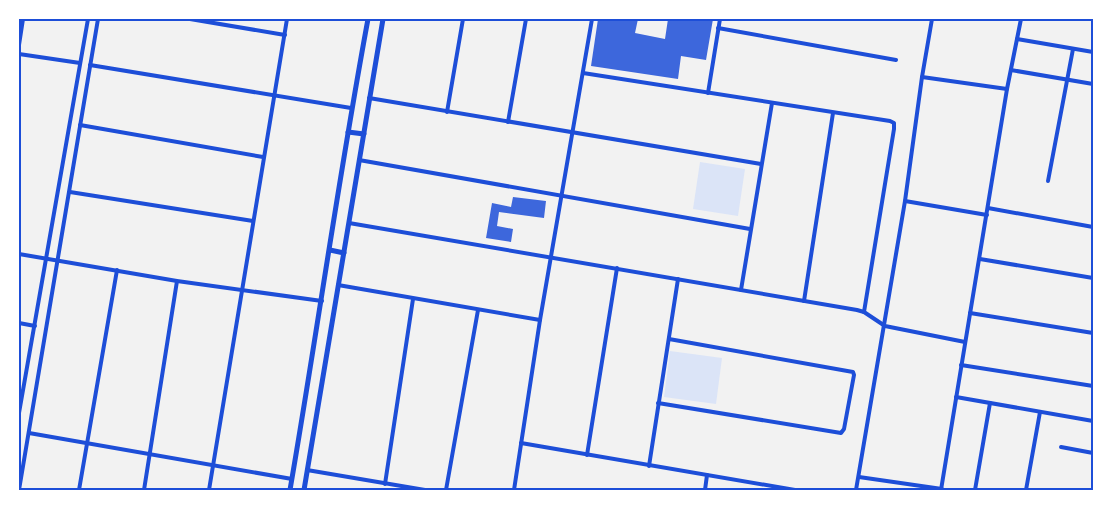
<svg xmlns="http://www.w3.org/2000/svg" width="1112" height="509" font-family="'Roboto Serif',serif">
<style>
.green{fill:#dbe4f7}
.building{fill:#3d67dc}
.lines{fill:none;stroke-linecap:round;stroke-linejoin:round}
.minor{stroke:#1d4ed8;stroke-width:4}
.secondary{stroke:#1d4ed8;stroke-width:5}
.neatline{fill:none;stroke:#1d4ed8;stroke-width:2}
</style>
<rect width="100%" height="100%" fill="#f2f2f2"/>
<g class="green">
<polygon points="700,162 745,169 738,216 693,209"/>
<polygon points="670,351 722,358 716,404 664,397"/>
</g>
<g class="building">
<polygon points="598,19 638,19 635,33 665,39 668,19 713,19 706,60 681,56 678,79 591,66"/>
<polygon points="513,197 546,201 544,218 499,212 497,226 513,229 511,242 486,238 492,203 511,207"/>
</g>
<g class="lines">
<g class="minor">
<polyline points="190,19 285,35"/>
<polyline points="718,28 896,60"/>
<polyline points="1017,39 1093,52"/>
<polyline points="19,45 23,19"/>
<polyline points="19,54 80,63"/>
<polyline points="90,65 351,108"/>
<polyline points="1011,70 1093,84"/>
<polyline points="583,73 890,121 894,123 894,129 864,312"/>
<polyline points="922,77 1007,89"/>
<polyline points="708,93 720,19"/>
<polyline points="369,98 761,164"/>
<polyline points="447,112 463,19"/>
<polyline points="508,122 526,19"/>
<polyline points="80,125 263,157"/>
<polyline points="359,160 750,229"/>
<polyline points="1048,181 1073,49"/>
<polyline points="70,192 253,221"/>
<polyline points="905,201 987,215"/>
<polyline points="988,208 1093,227"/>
<polyline points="349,223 857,310 864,312 885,326 965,342"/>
<polyline points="19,254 177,281 322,301"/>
<polyline points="980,259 1093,278"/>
<polyline points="338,285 540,320"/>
<polyline points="741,290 772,103"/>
<polyline points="804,301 833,113"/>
<polyline points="970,313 1093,333"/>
<polyline points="19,323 35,326"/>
<polyline points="961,365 1093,386"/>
<polyline points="956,397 1093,421"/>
<polyline points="658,403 841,433 844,429 854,375 853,372 669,339"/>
<polyline points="19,413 88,19"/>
<polyline points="29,433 292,479"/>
<polyline points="521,443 795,490"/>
<polyline points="1061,447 1093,453"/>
<polyline points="587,455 617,268"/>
<polyline points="649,466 678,279"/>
<polyline points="307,470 425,490"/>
<polyline points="859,477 942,489"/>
<polyline points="385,484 413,299"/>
<polyline points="19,490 98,19"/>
<polyline points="79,490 117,270"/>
<polyline points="144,490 177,281"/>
<polyline points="209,490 287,19"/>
<polyline points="446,490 478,310"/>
<polyline points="514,490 540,320 592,19"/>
<polyline points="705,490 707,475"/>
<polyline points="856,490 905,201 922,77 932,19"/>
<polyline points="941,490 1007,89 1021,19"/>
<polyline points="975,490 990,403"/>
<polyline points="1026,490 1040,412"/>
</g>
<g class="secondary">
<polyline points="348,132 364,134"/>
<polyline points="330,250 344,253"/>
<path d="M 290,490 C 317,333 339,175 368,19"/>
<polyline points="304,490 383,19"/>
</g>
</g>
<rect width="1112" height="509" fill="none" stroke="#ffffff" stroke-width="40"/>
<rect x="20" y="20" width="1072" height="469" class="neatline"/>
</svg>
